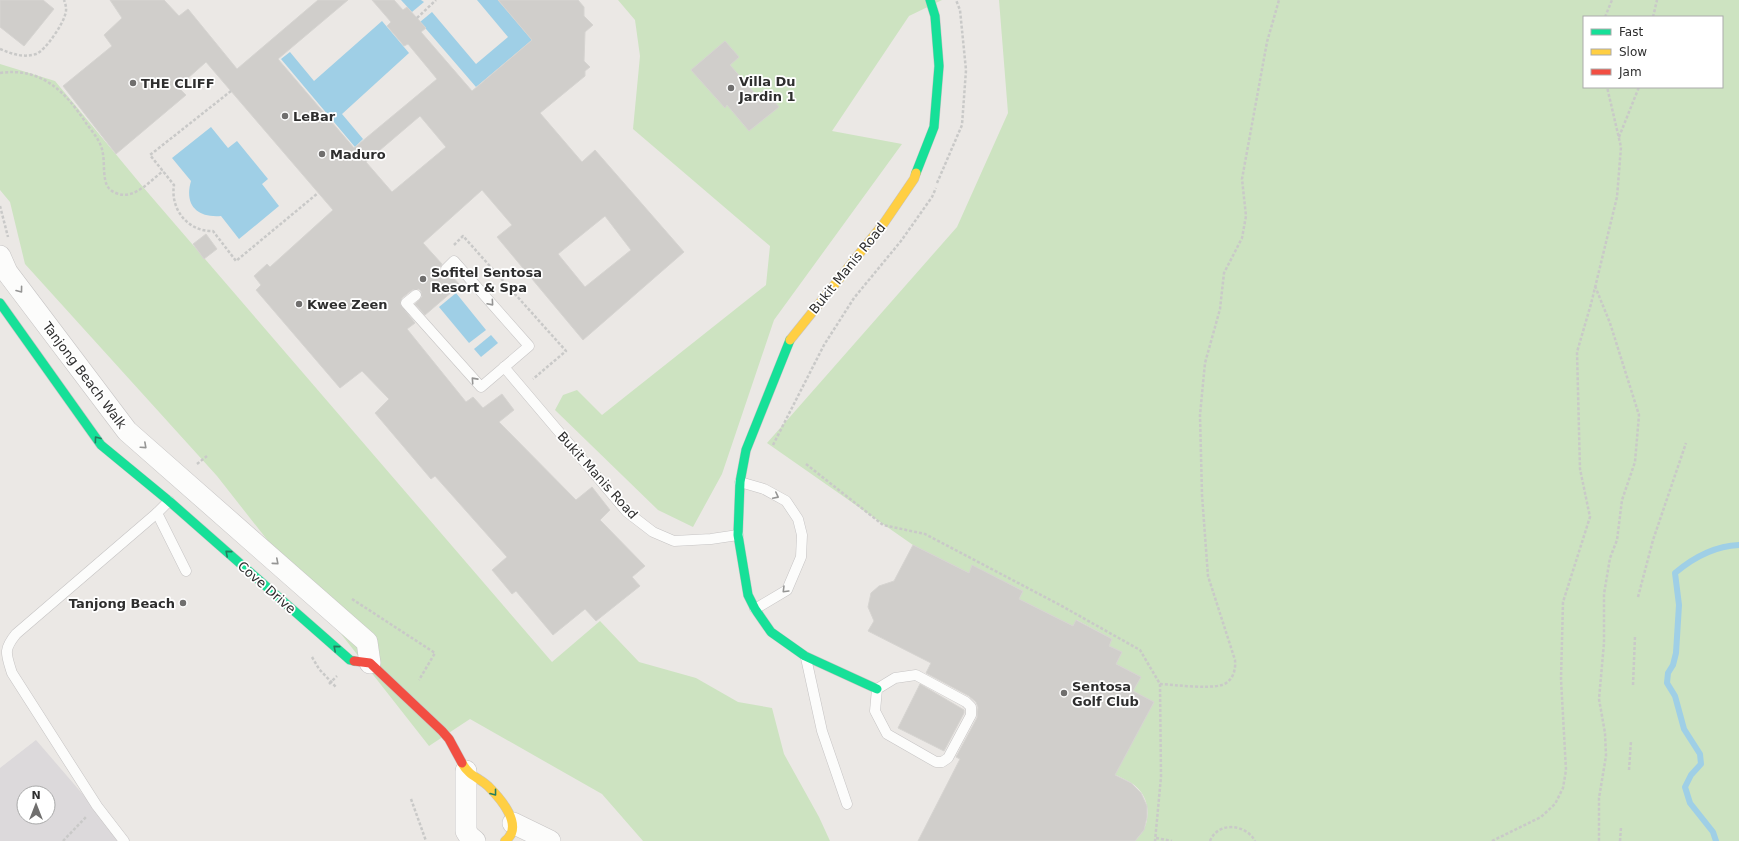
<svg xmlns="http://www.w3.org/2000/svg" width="1739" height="841" font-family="'DejaVu Sans',sans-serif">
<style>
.industrial{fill:#dcd9db;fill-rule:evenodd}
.green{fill:#cde3c1;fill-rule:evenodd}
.water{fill:#9fcfe6}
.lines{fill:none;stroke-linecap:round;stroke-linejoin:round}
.stream{stroke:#9fcfe6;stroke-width:6}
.building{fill:#d0cecb;stroke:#d6d4d1;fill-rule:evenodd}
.lane-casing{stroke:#c6c4c4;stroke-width:11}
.street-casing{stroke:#c6c4c4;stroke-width:22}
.fast-casing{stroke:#c6c4c4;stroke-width:10}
.slow-casing{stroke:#c6c4c4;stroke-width:10}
.jam-casing{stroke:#c6c4c4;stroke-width:10}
.path{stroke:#c9c9c8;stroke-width:2.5;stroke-dasharray:3 2;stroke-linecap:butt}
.lane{stroke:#fcfcfb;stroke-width:10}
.street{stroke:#fcfcfb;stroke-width:21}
.fast{stroke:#16e098;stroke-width:9}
.slow{stroke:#ffcf43;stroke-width:9}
.jam{stroke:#f24e42;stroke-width:9}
.oneway{stroke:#959594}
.oneway2{stroke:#237e5e}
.poi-dot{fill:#706f6e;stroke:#fff;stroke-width:1.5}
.labels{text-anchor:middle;stroke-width:3.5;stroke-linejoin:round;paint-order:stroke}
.poi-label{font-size:13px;font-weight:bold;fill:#2e2e2e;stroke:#fff;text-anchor:start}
.street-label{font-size:13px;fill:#2e2e2e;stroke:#fff}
</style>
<rect width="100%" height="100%" fill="#ebe8e5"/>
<path class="industrial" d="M 36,740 L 123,841 L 0,841 L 0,768 ZM 24,793 L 48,793 L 48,817 L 24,817 Z"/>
<g class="green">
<polygon points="618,0 942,0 909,16 832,131 902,144 774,320 722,474 693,527 658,510 555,410 563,395 577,390 602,415 766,285 770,246 633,129 640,56 635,20"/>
<path d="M 999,0 L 1739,0 L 1739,841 L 1134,841 C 1149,831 1152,807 1141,792 C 1134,782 1120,777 1109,772 L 1154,702 L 1133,691 L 1141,677 L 1116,664 L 1122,652 L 1109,646 L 1112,639 L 1077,620 L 1073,626 L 1019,599 L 1023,591 L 972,566 L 969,573 L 913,545 L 767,443 L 957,227 L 1008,113 ZM 1584,17 L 1722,17 L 1722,87 L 1584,87 Z"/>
<polygon points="0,64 55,81 143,187 552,662 600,621 639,662 696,678 738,702 772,708 784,754 819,817 830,841 643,841 602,794 470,719 429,746 217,476 25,264 10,202 0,190"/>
</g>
<g class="water">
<polygon points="401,0 421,0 424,2 412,12"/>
<polygon points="477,0 498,0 532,40 476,87 420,22 432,12 476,64 508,37"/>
<polygon points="382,21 409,53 342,114 363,139 355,147 281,59 290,52 314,81"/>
<path d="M 211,127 L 228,148 L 237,141 L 268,179 L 262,184 L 279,206 L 239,239 L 221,216 C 197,218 184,205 191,181 L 172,158 Z"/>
<polygon points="456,293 486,330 469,343 439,307"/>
<polygon points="491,335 498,343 481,357 474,349"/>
</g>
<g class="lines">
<path class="stream" d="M 1716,841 L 1713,832 L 1690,803 L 1685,787 L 1691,775 L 1701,764 L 1700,754 L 1684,729 L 1675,696 L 1667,683 L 1668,673 L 1673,665 L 1676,653 L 1679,605 L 1675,573 C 1694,557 1714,546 1739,545"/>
</g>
<g class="building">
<polygon points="0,0 43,0 54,9 24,46 0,27"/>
<path d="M 110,0 L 164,0 L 179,16 L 188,9 L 237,69 L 318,0 L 348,0 L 278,59 L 354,148 L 437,79 L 408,44 L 404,46 L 387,26 L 391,22 L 372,0 L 394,0 L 403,10 L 407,7 L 426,28 L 421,32 L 472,91 L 532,40 L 498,0 L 578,0 L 584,7 L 584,16 L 593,25 L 585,32 L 584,61 L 590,67 L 585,71 L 585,76 L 540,113 L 582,162 L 595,150 L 684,252 L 583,340 L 497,237 L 512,225 L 482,190 L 423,243 L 442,264 L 440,268 L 441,273 L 445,275 L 450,274 L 460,285 L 425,315 L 415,304 L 422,297 L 421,291 L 419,289 L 412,290 L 402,298 L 400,304 L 415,323 L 407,329 L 466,402 L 473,397 L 483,408 L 502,394 L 514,410 L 499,422 L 576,500 L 592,487 L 610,510 L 600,520 L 645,566 L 632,577 L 640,586 L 596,621 L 585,609 L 553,635 L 516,591 L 512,594 L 492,570 L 507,557 L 435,476 L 431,479 L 375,413 L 389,399 L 362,371 L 340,388 L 256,290 L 261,285 L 254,276 L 267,264 L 270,267 L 333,210 L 206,62 L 178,87 L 186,95 L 116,154 L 63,86 L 112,46 L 104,35 L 122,18 ZM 420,116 L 446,147 L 392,192 L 366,162 ZM 605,216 L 631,250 L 585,287 L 558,254 Z"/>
<polygon points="725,41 739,57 730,65 757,96 765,90 779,107 749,131 727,105 725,108 691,70"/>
<polygon points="206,234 217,249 204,259 193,244"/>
<polygon points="913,545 969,573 972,565 1023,591 1019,599 1073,626 1076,620 1112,639 1109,646 1122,652 1116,664 1141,677 1133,691 1154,702 1115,775 1131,783 1141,793 1147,806 1147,817 1144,830 1135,841 918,841 960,759 956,757 977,718 978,707 976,702 969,696 926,673 931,663 868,631 874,621 868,607 871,593 879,586 894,581"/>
<polygon points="920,684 964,710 964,713 944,751 898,728"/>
</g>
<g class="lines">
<g class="lane-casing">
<g id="lane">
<polyline points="416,295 406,303 481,387 529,346 454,261 446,269"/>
<polyline points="504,367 627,512 653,532 674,541 711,539 738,535"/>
<polyline points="740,482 764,489 786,501 798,519 802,535 801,557 787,590 755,609"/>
<polyline points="157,513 186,571"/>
<polyline points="806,658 822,731 847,804"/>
<polygon points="916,675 966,702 971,707 971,715 948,758 942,762 936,762 887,734 875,711 877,689 895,678"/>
<path d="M 124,841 L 97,806 L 12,673 C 6,654 3,650 16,634 L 157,513 L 169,501"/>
</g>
</g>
<g class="street-casing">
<g id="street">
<polyline points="0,256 7,272 127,431 367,642 370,663"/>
<polyline points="466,771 466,831 469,836 475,841"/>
<polyline points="513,823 550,841"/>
</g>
</g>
<g class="fast-casing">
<g id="fast">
<polyline points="916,173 934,127 939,66 935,16 930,0"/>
<polyline points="0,303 101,445 169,501 350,660 354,661"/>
<polyline points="790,340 746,450 740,482 738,535 748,595 755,609 771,632 805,656 877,689"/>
</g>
</g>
<g class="slow-casing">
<g id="slow">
<polyline points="790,340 884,223 914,179 916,173"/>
<path d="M 462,763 C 469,776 478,777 488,786 C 500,798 525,826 505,841"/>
</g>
</g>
<g class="jam-casing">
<polyline id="jam" points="354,661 370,663 442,731 449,739 462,763"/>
</g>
<g class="path">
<polyline points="1605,17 1612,0"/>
<polyline points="1653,17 1657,0"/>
<polyline points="417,18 436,0"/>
<path d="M 0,49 C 12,54 23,58 36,54 C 45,51 63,24 65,15 C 67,10 66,5 64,0"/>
<path d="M 0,73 C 41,67 65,91 86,123 C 91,130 98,138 101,146 C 105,157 103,168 105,179 C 106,186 110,191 116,193 C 133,201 150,181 163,171"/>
<path d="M 231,91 L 150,155 L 174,185 C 170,209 188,232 213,231 L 236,261 L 318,193"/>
<polyline points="1619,137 1639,87"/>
<polyline points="937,183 962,125 966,70 960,10 956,0"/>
<polyline points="0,206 8,237"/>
<polyline points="454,245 463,236 566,351 533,379"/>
<polyline points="1595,286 1610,323 1639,415 1635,462 1622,500 1617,540 1610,558 1604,594 1604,643 1599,699 1605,733 1606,756 1599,798 1599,841"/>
<polyline points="773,445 824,345 854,298 901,241 932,197 936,188"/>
<polyline points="197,464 207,456"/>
<polyline points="806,464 883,525 925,534 1060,605 1140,650 1160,684 1161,777 1155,841"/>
<polyline points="1638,597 1653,540 1686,443"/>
<polyline points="352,599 435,653 419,680"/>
<polyline points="312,657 319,669 336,687"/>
<polyline points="329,684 337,676"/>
<path d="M 1160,684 C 1176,685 1208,689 1222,685 C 1233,681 1236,670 1235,660 L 1208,576 L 1202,495 L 1200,415 L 1205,363 L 1220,309 L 1224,273 L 1242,238 L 1246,216 L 1242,179 L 1267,42 L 1279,0"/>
<polyline points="1633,685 1635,636"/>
<polyline points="1629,770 1631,741"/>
<polyline points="411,799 426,841"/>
<polyline points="1156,838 1172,841"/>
<polyline points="63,841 86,817"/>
<path d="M 1210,841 C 1218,821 1246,824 1255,841"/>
<polyline points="1492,841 1541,817 1555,804 1563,788 1566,770 1561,679 1563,602 1590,517 1580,469 1577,352 1591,304 1617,197 1621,147 1607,87"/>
<polyline points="1620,841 1621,827"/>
</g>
<use href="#lane" class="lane"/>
<use href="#street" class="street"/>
<use href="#fast" class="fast"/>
<use href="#slow" class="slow"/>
<use href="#jam" class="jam"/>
</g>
<defs><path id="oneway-chevron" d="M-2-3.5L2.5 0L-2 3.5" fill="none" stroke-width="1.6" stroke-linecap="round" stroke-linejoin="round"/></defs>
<g class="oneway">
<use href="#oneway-chevron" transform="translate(20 290) rotate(53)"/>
<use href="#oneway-chevron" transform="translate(491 303) rotate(49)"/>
<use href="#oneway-chevron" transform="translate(474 380) rotate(-132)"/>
<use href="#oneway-chevron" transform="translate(144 446) rotate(42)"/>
<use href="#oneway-chevron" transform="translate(776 496) rotate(27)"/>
<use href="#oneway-chevron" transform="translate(276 562) rotate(41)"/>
<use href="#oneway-chevron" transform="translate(785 590) rotate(135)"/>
</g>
<g class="oneway2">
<use href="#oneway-chevron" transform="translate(97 439) rotate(-126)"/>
<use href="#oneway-chevron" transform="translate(228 553) rotate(-139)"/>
<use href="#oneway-chevron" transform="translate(336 648) rotate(-139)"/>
<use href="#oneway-chevron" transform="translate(494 793) rotate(52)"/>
</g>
<g class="poi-dot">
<circle cx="133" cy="83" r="4"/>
<circle cx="731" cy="88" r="4"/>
<circle cx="285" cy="116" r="4"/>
<circle cx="322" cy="154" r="4"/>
<circle cx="423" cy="279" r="4"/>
<circle cx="299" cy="304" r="4"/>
<circle cx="183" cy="603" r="4"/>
<circle cx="1064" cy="693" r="4"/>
</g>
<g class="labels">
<g class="poi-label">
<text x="739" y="86">Villa Du<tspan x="739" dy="15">Jardin 1</tspan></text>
<text x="141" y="88">THE CLIFF</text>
<text x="293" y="121">LeBar</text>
<text x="330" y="159">Maduro</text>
<text x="431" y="277">Sofitel Sentosa<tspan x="431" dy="15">Resort &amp; Spa</tspan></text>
<text x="307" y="309">Kwee Zeen</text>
<text x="175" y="608" text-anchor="end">Tanjong Beach</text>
<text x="1072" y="691">Sentosa<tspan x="1072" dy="15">Golf Club</tspan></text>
</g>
<g class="street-label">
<text transform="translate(847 268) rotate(-51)" y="5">Bukit Manis Road</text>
<text transform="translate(85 375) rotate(53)" y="5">Tanjong Beach Walk</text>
<text transform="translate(598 475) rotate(48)" y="5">Bukit Manis Road</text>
<text transform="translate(267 587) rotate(41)" y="5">Cove Drive</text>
</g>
</g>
<rect x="1583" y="16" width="140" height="72" fill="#ffffff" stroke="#ababab"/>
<rect x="1591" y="29" width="20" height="6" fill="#16e098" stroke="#ababab"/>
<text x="1619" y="36" font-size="12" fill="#2e2e2e">Fast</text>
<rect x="1591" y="49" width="20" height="6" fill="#ffcf43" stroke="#ababab"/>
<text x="1619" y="56" font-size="12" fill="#2e2e2e">Slow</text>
<rect x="1591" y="69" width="20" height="6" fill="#f24e42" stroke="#ababab"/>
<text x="1619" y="76" font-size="12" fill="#2e2e2e">Jam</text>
<g transform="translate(36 805)"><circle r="19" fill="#ffffff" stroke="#ababab"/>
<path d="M0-3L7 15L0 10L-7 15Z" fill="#706f6e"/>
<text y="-6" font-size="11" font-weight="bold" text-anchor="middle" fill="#2e2e2e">N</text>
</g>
</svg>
